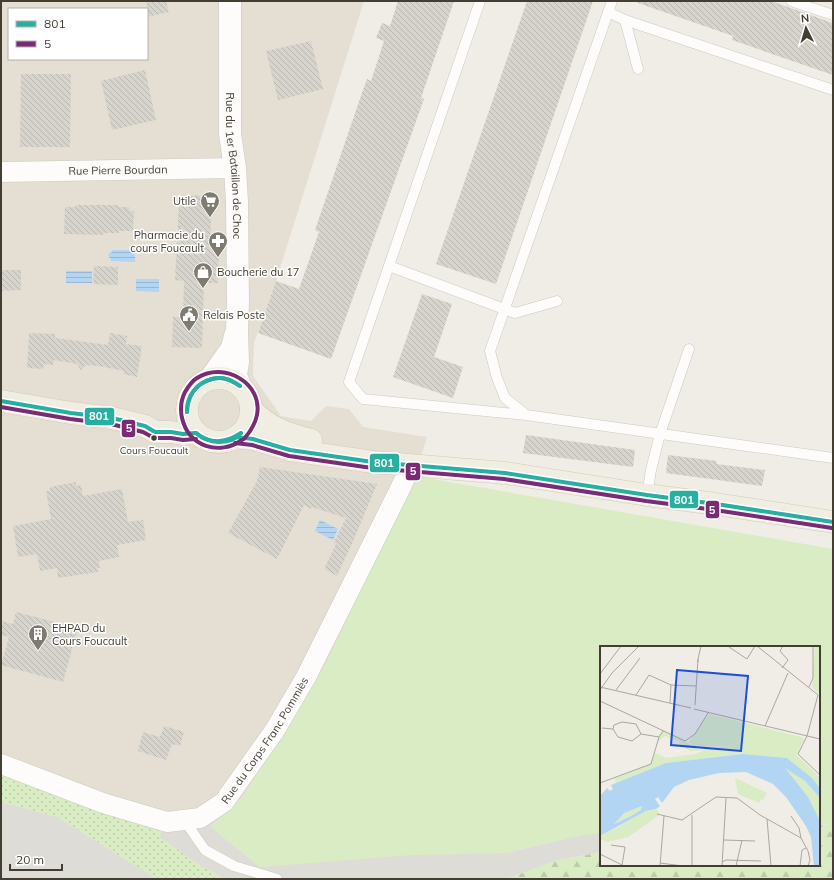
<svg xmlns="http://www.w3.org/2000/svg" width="834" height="880" font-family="Mulish,sans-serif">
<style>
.residential{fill:#e4dfd2;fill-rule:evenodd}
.grass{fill:url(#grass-dots)}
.forest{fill:url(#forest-firs)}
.park{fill:#daecc3}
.parking{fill:#dedcd6}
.water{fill:url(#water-rules)}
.building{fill:url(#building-back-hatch)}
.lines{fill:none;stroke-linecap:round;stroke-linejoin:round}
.service-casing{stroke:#cbc8c2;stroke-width:11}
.minor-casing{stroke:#cbc8c2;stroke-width:21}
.tertiary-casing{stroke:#cbc8c2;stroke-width:23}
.primary-casing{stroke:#d4cab1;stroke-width:23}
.service{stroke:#fdfcfb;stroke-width:10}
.minor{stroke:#fdfcfb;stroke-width:20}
.tertiary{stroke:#fdfcfb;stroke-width:22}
.primary{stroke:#f0ede2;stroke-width:22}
.bus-1-casing{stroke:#fff;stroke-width:7}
.bus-2-casing{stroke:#fff;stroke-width:7}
.bus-1{stroke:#28afa1;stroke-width:4}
.bus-2{stroke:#792b75;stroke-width:4}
.bus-dot{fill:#443e32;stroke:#fff;stroke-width:1.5}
.labels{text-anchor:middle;stroke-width:3;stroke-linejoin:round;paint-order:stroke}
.bus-label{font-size:10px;fill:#443e32;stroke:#fff}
.street-label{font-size:11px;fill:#443e32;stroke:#fff}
.poi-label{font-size:11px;fill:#443e32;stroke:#fff;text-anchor:start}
.inset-road{fill:none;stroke:#aba79e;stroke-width:1}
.view{fill:#1d4ed8;fill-opacity:0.15;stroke:#1d4ed8;stroke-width:2}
.inset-edge{fill:none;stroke:#443e32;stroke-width:2}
.line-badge{stroke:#fff;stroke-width:1.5}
.badge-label{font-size:11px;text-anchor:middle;font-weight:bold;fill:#fff}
</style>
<defs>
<pattern id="grass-dots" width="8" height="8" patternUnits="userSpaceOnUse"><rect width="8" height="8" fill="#daecc3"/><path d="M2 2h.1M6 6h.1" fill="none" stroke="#bccba8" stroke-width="1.8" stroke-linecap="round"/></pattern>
<pattern id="forest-firs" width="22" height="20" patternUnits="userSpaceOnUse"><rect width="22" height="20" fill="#daecc3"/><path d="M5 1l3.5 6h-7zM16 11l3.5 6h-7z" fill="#bccba8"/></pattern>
<pattern id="water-rules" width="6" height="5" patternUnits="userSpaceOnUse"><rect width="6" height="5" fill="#b1d5f2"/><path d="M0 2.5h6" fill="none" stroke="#99b8d0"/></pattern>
<pattern id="building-back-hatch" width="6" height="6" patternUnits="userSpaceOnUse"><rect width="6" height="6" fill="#d7d4cd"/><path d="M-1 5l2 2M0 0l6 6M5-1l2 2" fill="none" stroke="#bab7b0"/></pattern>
</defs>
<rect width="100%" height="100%" fill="#efede6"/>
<path class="residential" d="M 1,1 L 364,1 L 276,281 L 254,343 L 253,376 L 281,416 L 311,421 L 326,406 L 349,409 L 363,427 L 427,437 L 415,476 L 327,663 L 244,796 L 211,827 L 150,828 L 1,773 ZM 9,9 L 147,9 L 147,59 L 9,59 Z"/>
<polygon class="grass" points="1,764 167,822 198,864 225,879 157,879 57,817 1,802"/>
<polygon class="forest" points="833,824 833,879 506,879 558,860 601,852 601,865 819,865 819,825"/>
<polygon class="park" points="415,476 833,549 833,824 819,825 819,647 601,647 601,833 569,838 507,853 260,867 211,827 244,796 327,663"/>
<g class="parking">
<polygon points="1,802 57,817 157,879 1,879"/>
<polygon points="200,818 260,867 412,855 507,853 569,838 600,833 601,836 601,852 558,860 506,879 344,879 339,878 339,879 225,879 198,864 160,837 167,822"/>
</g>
<g class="water">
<polygon points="112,250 135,250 135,262 111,261 111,259 109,257 108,254 112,252"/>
<rect x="66" y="271" width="26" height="12"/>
<polygon points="136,279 159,279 159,292 136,291"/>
<polygon points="320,520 338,529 333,540 315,531"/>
</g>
<g class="building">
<polygon points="147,1 166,1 169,12 147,17"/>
<polygon points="398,1 454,1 421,98 424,99 331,359 258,333 276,281 299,289 319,232 315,230 363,90 367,79 371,81 384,41 376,38 382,23 390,26"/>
<polygon points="527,1 593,1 496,284 436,264"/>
<polygon points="638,1 771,1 833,23 833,75 732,40 733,36 638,3"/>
<polygon points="311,41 323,89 278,100 266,51"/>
<polygon points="145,70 156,120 112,130 101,81"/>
<polygon points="21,74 71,74 70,147 20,147"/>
<polygon points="183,195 212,196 210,244 219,245 218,283 204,283 202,348 172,347 173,317 183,317 184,281 175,280 179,202 183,202"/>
<polygon points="76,205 118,205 119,207 129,207 130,211 134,211 133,231 119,231 119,233 103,233 103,235 64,234 65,207 75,207"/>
<polygon points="94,266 118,267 118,285 93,284"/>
<polygon points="1,270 21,270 21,290 1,291"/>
<polygon points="422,294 452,304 434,357 463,367 453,398 393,377"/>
<polygon points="29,333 55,334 55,338 108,345 110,333 127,336 126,344 142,346 137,377 123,374 124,371 99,366 86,365 81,370 77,364 54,360 53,365 44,364 43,369 27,368"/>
<polygon points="526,435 635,450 633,467 523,453"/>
<polygon points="668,455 717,461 716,464 765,470 762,486 666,473"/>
<polygon points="260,467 377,484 354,539 337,576 324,569 336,544 334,542 346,518 312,507 311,509 304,505 277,559 228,533 257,481"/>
<polygon points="76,482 76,486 81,485 83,496 122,489 128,522 143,520 146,540 117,545 119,557 99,561 100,568 97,568 98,572 58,578 57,568 40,571 37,554 18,557 13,526 51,519 46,491 50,491 50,487"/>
<polygon points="16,612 78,628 63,682 1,665 9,637 1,635 1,621 13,624"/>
<polygon points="164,726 184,732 180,746 172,744 166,760 138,751 143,732 160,737"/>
</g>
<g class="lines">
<g class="service-casing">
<g id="service">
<polyline points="480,1 349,382 363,399 526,415 833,458"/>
<polyline points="791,1 833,15"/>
<polyline points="608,12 625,20 833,90"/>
<polyline points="625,20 638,69"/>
<polyline points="389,266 515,313 557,301"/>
<polyline points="525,414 505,398 497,378 490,351 612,1"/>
<polyline points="647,495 651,470 660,434 689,349"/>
<polyline points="184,820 205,850 234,866 277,879"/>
</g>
</g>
<g class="minor-casing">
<g id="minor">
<path id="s1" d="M 1,172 L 235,168"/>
<path id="s2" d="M 1,764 L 103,803 L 167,822 L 200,818 L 224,802 L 275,730 L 306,677 L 400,489 L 407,474 L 407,465"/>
</g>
</g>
<g class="tertiary-casing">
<g id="tertiary">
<path id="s3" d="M 230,1 L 230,134 L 235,168 L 237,202 L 238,301 L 237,331 L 238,362 L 236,375 L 240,386"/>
<polyline points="210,379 232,348 235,336"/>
</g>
</g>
<g class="primary-casing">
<g id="primary">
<circle cx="219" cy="410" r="32"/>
<polyline points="1,401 71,413 112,418 145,426 155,432 171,432 183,434 196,433"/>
<path d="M 251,409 C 269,428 287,434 311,440"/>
<polyline points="236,437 253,439 290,450 373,462 505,473 647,495 716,504 833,522"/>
</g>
</g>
<use href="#service" class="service"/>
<use href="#minor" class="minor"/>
<use href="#tertiary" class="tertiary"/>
<use href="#primary" class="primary"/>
<g class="bus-1-casing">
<g id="bus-1">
<path d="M 212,379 C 222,376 232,380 240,386"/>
<path d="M 212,379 C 223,376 231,380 240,386"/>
<polyline points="1,401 71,413 112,418 145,426 155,432 171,432 183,434 196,433"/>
<path d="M 187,412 C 186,397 197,382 212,379"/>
<path d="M 187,412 C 188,395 195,384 212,379"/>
<path d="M 196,433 C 211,445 226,443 241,433"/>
<path d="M 196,433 C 208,444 230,446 241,433"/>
<polyline points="236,437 253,439 290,450 373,462 505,473 647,495 716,504 833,522"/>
</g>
</g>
<g class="bus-2-casing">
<g id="bus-2">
<polyline points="1,407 70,419 111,424 143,432 154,438 171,438 183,440 196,439"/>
<path d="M 242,440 C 219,456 189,447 182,418 C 180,409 181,400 185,392 C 188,387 192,381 197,378 C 224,361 263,383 257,415 C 255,425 250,432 244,439"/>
<polyline points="235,443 252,445 289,456 372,468 504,479 646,501 715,510 832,528"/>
</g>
</g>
<use href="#bus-1" class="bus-1"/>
<use href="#bus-2" class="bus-2"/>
</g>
<defs>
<g id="supermarket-pin" transform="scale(1)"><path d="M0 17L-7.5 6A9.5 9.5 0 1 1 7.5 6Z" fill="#807b71" stroke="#fff"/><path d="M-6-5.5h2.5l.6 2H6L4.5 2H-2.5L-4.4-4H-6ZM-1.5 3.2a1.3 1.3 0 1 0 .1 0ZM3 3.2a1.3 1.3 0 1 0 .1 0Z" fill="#fff"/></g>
<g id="pharmacy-pin" transform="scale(1)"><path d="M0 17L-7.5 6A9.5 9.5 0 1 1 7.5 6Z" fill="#807b71" stroke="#fff"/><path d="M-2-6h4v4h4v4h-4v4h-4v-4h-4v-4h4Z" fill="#fff"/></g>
<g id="shop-pin" transform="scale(1)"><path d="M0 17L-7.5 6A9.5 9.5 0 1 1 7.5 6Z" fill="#807b71" stroke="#fff"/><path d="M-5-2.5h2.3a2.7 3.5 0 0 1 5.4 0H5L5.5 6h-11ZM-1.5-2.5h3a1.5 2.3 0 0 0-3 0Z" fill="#fff"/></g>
<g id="civic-pin" transform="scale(1)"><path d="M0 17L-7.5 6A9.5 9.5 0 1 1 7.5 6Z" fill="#807b71" stroke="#fff"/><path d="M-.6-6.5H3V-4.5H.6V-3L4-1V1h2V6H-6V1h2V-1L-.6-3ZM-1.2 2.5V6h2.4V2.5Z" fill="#fff"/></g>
<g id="building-pin" transform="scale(1)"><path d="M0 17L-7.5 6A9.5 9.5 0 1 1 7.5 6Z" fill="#807b71" stroke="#fff"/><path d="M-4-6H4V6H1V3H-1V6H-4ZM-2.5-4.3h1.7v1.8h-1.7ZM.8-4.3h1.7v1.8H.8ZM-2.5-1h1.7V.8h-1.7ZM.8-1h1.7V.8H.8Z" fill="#fff"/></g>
</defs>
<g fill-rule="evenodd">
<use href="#supermarket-pin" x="210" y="201"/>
<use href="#pharmacy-pin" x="218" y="241"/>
<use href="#shop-pin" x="203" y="272"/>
<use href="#civic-pin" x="189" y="315"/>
<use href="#building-pin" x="38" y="634"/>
</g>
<circle class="bus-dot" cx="154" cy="438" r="3.5"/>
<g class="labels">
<g class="bus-label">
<text x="154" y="454">Cours Foucault</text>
</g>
<g class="street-label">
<text dy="4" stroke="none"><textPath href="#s3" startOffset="165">Rue du 1er Bataillon de Choc</textPath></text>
<text dy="4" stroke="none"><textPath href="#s1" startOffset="117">Rue Pierre Bourdan</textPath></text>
<text dy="4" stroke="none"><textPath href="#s2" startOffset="312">Rue du Corps Franc Pommiès</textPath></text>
</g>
<g class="poi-label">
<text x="196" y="205" text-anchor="end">Utile</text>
<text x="204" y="239" text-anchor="end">Pharmacie du<tspan x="204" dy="13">cours Foucault</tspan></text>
<text x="217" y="276">Boucherie du 17</text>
<text x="203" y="319">Relais Poste</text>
<text x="52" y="632">EHPAD du<tspan x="52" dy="13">Cours Foucault</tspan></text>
</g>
</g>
<g transform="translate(600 646)">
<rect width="220" height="220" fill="#efede6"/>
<path d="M 63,85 L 85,95 L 100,105 L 90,105 L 76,94 L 65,90 L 57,96 ZM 56,163 L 59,167 L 58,170 L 28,191 L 8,196 L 0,193 L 0,190 Z" fill="#daecc3"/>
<path d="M 118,101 L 161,101 L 181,103 L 197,109 L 220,132 L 220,142 L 212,132 L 187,112 L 143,108 L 66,117 L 16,137 L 14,133 L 51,118 L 55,107 L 66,112 L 96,108 L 105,103 ZM 186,121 L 205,135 L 220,152 L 220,175 L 208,151 L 185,124 ZM 42,160 L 42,164 L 31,170 L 14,177 L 24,167 ZM 55,164 L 28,178 L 18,181 L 46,165 Z" fill="#daecc3"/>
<path d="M 215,0 L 220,0 L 220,49 L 212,41 Z" fill="#daecc3"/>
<path d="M 109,68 L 201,91 L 204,93 L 196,110 L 181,103 L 161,101 L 93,100 L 89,96 ZM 135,132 L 167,147 L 163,154 L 161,153 L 159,157 L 138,148 Z" fill="#daecc3"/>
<path d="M 143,108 L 187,112 L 212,132 L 220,142 L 220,152 L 205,135 L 185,122 L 208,151 L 220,175 L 220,220 L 214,220 L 211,191 L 206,180 L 186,151 L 173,138 L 146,126 L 119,127 L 89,134 L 74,141 L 62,157 L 58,151 L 55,153 L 60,160 L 56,163 L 46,165 L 0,190 L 1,149 L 7,142 L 10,145 L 13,143 L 11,139 L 66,117 ZM 42,160 L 41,164 L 31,170 L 14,178 L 24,167 Z" fill="#b1d5f2" fill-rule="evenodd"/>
<path class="inset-road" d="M 157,0 L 218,49 L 207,90M 129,1 L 147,13 L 155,0M 98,13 L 101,0M 182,22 L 188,14 L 180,5 L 183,0M 0,28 L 21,0M 0,41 L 91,62M 209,41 L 213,32 L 213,0M 0,44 L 12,27 L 39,0M 16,44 L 40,12M 36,49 L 49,29 L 71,39 L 96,40M 0,55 L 85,95 L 95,88 L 108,67M 70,57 L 71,39M 95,59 L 98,13 L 98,16M 94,63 L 220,93M 165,80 L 188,27M 2,82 L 13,83 L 14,79 L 22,76 L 36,78 L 41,88 L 59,91M 13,83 L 18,91 L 32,95 L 41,88M 207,90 L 198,108 L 220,129M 0,137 L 51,118 L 59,91 L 63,85M 57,168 L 82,174 L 116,151 L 137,152 L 160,169 L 201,192M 92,169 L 92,220M 191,170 L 199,182 L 201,192 L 208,205 L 210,214 L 208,220M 167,173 L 171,220M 124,194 L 155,195M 11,199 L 25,201 L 22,219M 0,208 L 24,220M 122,216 L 126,214 L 161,215M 60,217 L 83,220M 60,220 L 64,170M 122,220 L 126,152M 136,220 L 142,194M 200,220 L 202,204 L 206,202"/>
<path class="view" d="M 77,24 L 148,30 L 141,105 L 71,99 Z"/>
<rect width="220" height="220" class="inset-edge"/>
</g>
<g class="line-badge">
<rect x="84" y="407" width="31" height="19" rx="4" fill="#28afa1"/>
<rect x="121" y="419" width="15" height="19" rx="4" fill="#792b75"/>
<rect x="369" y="453" width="31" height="20" rx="4" fill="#28afa1"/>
<rect x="405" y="462" width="16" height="19" rx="4" fill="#792b75"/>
<rect x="669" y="490" width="30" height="19" rx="4" fill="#28afa1"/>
<rect x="705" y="500" width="15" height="19" rx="4" fill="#792b75"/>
</g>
<g class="badge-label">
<text x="99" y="420">801</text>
<text x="129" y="432">5</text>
<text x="384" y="467">801</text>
<text x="413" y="475">5</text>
<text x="684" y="504">801</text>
<text x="712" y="514">5</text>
</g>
<rect width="834" height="880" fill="none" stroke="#443e32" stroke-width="4"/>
<rect x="8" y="8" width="140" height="52" fill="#ffffff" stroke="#b4b2ad"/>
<rect x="16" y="21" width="20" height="6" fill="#28afa1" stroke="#b4b2ad"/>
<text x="44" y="28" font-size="12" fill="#443e32">801</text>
<rect x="16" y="41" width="20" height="6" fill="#792b75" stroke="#b4b2ad"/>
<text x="44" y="48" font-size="12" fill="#443e32">5</text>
<g transform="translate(806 28) rotate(355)" stroke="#ffffff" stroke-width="3" paint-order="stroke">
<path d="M0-3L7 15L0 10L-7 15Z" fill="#443e32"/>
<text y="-6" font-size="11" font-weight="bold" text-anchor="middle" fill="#443e32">N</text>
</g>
<path d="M10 864v6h52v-6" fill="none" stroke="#443e32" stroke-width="2"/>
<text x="16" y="864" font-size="12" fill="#443e32" stroke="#ffffff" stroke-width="3" paint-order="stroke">20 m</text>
</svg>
